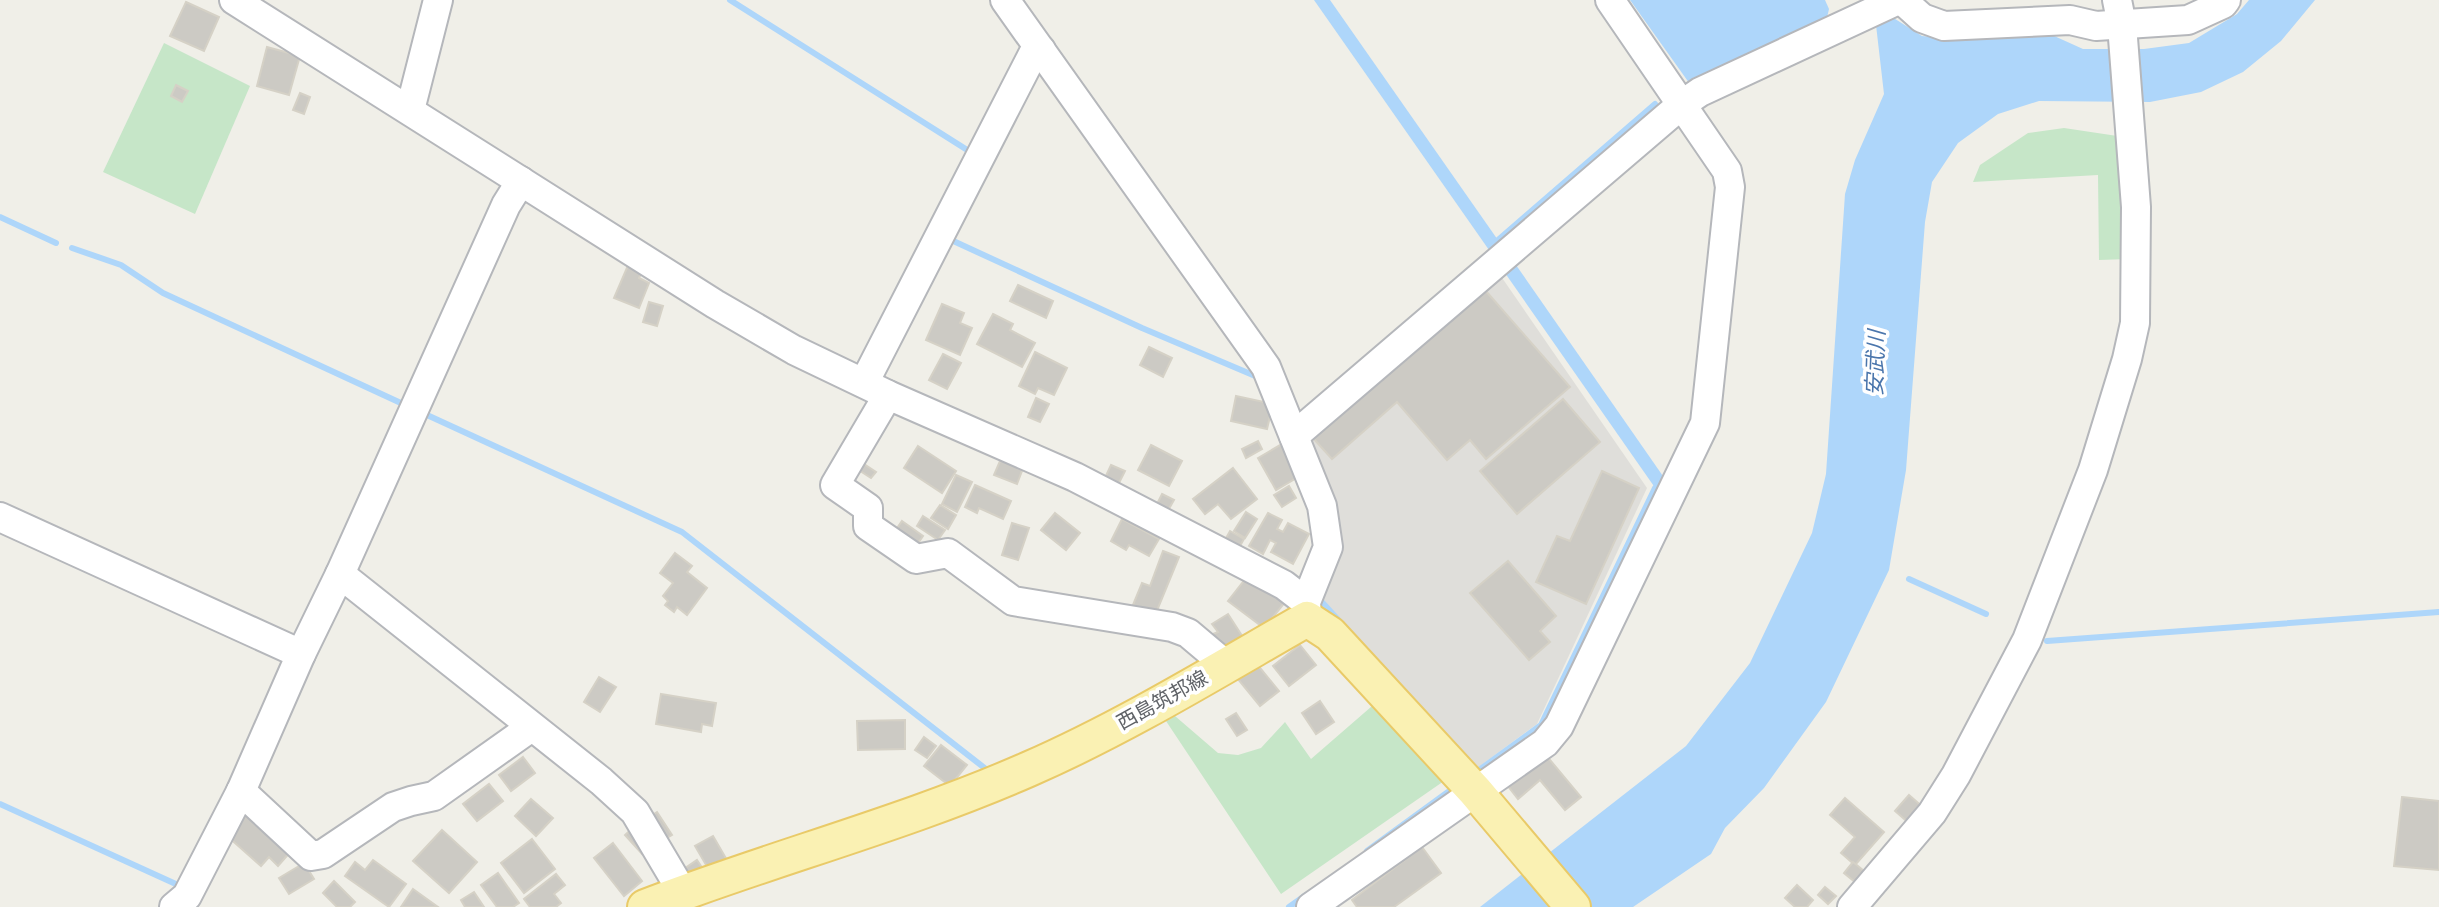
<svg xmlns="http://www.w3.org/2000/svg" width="2439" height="907" font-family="'Nunito Sans','Noto Sans JP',sans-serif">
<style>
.industrial{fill:#dfdeda}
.green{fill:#c6e6c8}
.water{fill:#aed6fa}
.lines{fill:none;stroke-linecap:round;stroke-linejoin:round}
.stream{stroke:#aed6fa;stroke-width:6}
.building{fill:#cccac4;stroke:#d5d1c6;stroke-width:2}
.minor-casing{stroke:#b5b7bb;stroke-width:32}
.major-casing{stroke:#e9ca68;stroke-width:38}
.minor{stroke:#fff;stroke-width:28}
.major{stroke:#faf1b3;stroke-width:34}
.labels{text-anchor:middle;stroke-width:7;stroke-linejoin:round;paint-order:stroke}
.street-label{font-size:20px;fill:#5f6267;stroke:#fff}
.water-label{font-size:22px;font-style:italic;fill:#4b76ac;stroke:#fff}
</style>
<rect width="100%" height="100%" fill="#f0efe8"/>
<polygon class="industrial" points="1498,272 1647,488 1537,724 1469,774 1318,601 1306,437"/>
<g class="green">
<polygon points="164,43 250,86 195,214 103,172"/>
<polygon points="2064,128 2124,137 2128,259 2099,260 2098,175 1973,182 1980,165 2028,133"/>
<polygon points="1379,700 1444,781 1281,894 1166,721 1175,716 1218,753 1238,755 1261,748 1285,722 1311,759"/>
</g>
<g class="water">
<polygon points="1314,0 1330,0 1500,243 1489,250"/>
<polygon points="1630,0 1825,0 1829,9 1826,22 1692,87"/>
<polygon points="2249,0 2315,0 2281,41 2243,72 2201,92 2150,102 2039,101 1998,114 1958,143 1932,182 1925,222 1906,470 1889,570 1826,702 1764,788 1725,828 1711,854 1633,907 1480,907 1686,746 1750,663 1812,533 1826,474 1845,194 1855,160 1884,94 1876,25 1892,17 1922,36 1961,40 2052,35 2083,49 2144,49 2189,43 2237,14"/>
<polygon points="1516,265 1665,479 1658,492 1505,273"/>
</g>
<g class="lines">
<g class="stream">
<polyline points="730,0 972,153 971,155"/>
<polyline points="0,217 56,243"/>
<polyline points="949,239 1142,328 1260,378"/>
<polyline points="1498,240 1655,104"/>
<polyline points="72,248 121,265 163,293 403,404"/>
<polyline points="427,415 682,532 991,773"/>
<polyline points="1909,579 1986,614"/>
<polyline points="1322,594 1320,600 1341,623"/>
<polyline points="2047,641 2439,612"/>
<polyline points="1475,773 1541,725 1655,488"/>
<polyline points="0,804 178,885"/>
<polyline points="1367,851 1448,792"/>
<polyline points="1289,907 1306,895"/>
</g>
</g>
<g class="building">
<polygon points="186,2 219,17 204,51 170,36"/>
<polygon points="267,47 300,56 289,95 257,86"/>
<polygon points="176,85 188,91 182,102 171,96"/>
<polygon points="300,93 310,97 304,114 293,110"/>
<polygon points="629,263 643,269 639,278 649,283 639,308 614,298"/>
<polygon points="1018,285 1053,301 1046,318 1010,301"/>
<polygon points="1485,290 1570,387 1486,459 1470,440 1447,460 1397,402 1332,459 1313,438"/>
<polygon points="649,302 663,306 657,326 643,322"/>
<polygon points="942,304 964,313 960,323 972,328 960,355 926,340"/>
<polygon points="993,314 1013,324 1010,330 1035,343 1022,367 977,344"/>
<polygon points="1149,347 1172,358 1163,377 1140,365"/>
<polygon points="1035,352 1067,368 1054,395 1038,388 1035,394 1019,386"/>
<polygon points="943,354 961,363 947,389 929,380"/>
<polygon points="1236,396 1273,404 1267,429 1231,421"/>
<polygon points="1036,398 1049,404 1040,422 1028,417"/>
<polygon points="1563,399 1600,442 1517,514 1480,471"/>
<polygon points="1258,441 1262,449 1246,458 1242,449"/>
<polygon points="1282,444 1300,476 1276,490 1258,458"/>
<polygon points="1151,445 1182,461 1169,486 1138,470"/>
<polygon points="918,446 956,471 942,493 904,468"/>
<polygon points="1003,454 1025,463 1017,484 994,475"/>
<polygon points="861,462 876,472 871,478 857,469"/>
<polygon points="1111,465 1125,471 1116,489 1103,482"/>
<polygon points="1233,468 1257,499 1231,519 1218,504 1205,514 1193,499"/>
<polygon points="1602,471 1639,488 1586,604 1536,582 1557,536 1570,541"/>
<polygon points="956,475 972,482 957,512 942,504"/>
<polygon points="975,485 1011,501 1003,519 979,508 977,513 965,507"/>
<polygon points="1289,486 1296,498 1282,507 1274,495"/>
<polygon points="1162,494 1174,500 1166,514 1155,508"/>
<polygon points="940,505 956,515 948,529 931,518"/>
<polygon points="1246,512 1257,519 1245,538 1234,531"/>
<polygon points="1055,513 1080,533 1066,550 1041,530"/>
<polygon points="1268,513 1282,520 1277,529 1283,532 1288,523 1309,534 1293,564 1271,552 1276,543 1270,540 1263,554 1249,546"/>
<polygon points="923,516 945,530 938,540 917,526"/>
<polygon points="1122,519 1159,539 1149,556 1129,545 1126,550 1111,541"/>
<polygon points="902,521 923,536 914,549 893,534"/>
<polygon points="1012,523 1029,528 1018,560 1002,555"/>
<polygon points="1230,531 1244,539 1235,555 1221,547"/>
<polygon points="1163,551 1179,557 1156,613 1133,605 1142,583 1150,586"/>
<polygon points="675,553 692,566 687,572 707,588 687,615 677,607 674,612 665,605 668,601 663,596 673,583 660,573"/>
<polygon points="1508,561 1556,616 1540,631 1550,642 1529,660 1470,593"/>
<polygon points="1246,578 1286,601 1264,628 1228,601"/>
<polygon points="1228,614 1246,642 1226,655 1213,634 1218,632 1212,624"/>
<polygon points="1300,645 1316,665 1289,686 1273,666"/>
<polygon points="1256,663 1279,691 1260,706 1237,678"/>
<polygon points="599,677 616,687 600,712 584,702"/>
<polygon points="661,694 716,703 712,726 702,724 701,732 656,724"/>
<polygon points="1320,701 1334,722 1316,734 1302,713"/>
<polygon points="1236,713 1247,730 1237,736 1226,719"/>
<polygon points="905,720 905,749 858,750 857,721"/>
<polygon points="924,737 936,746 927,758 915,750"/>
<polygon points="941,745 967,765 950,786 924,766"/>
<polygon points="1545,754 1581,797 1565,810 1540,780 1518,799 1507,785"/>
<polygon points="523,757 535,773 511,791 499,775"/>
<polygon points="489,784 503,801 477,821 463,804"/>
<polygon points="1909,795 1924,808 1910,824 1895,811"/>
<polygon points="2402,797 2439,801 2439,870 2394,866"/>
<polygon points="1845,798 1884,832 1855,865 1841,853 1855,837 1830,815"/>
<polygon points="531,799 553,818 536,836 515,816"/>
<polygon points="248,812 292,850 278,866 269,857 261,866 227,836"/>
<polygon points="657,812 672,835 662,841 646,819"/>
<polygon points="635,826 652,846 642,854 625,835"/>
<polygon points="442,830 477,862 449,893 413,861"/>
<polygon points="713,836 727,860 709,870 695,846"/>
<polygon points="532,839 555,869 524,893 501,863"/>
<polygon points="613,843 642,881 624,896 594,858"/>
<polygon points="1422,847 1441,873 1394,907 1357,907 1352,900"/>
<polygon points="373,860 406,884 389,907 345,876 355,862 365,870"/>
<polygon points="697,860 705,872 686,884 678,873"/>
<polygon points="1853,862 1875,880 1866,891 1844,873"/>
<polygon points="304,863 314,879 289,894 279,878"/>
<polygon points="498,873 519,903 513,907 497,907 481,885"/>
<polygon points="556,874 565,885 554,894 561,903 556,907 530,907 524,899"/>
<polygon points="334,881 355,902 350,907 337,907 323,893"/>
<polygon points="1797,885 1813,900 1807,907 1795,907 1785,898"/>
<polygon points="1825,887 1836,896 1828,904 1818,895"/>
<polygon points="413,889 438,907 401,907"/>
<polygon points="474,892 484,907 465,907 461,900"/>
</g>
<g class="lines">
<g class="minor-casing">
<g id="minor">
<polyline points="234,0 715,304 794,350 888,395 1075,477 1284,585 1306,602"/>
<polyline points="1005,0 1266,367 1322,506 1328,547 1306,602 1307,618"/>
<polyline points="1902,0 1922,18 1944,26 2070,20 2096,26 2188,20 2223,4 2226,0"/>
<polyline points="410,110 438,0"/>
<polyline points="864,383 1033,54 1041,50"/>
<polyline points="888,395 835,485 868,508 868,526 916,559 948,553 1013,601 1172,627 1188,633 1226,665"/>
<polyline points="1294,436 1681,105 1700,92 1898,0"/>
<polyline points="0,517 301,654"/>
<polyline points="340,574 601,781 635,812 683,893"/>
<polyline points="241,791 311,856 323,854 393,807 411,801 434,796 530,728"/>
<polyline points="174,907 187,896 241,791 301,654 340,574 506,205 521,181"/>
<polyline points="1311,907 1545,743 1559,726 1705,423 1730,187 1727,171 1610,0"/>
<polyline points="1852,907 1932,813 1956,775 2027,640 2093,470 2127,359 2135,323 2136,207 2122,25 2117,0"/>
</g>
</g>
<g class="major-casing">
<path id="major" d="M 645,907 C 772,858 904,824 1029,769 C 1125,727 1216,671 1307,619 L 1330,634 L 1475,791 L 1573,907"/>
</g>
<use href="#minor" class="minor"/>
<use href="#major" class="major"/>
</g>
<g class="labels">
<g class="street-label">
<text transform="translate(1162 700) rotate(-29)" y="7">西島筑邦線</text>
</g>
<g class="water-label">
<text transform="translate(1875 363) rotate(-88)" y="8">安武川</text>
</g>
</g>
</svg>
